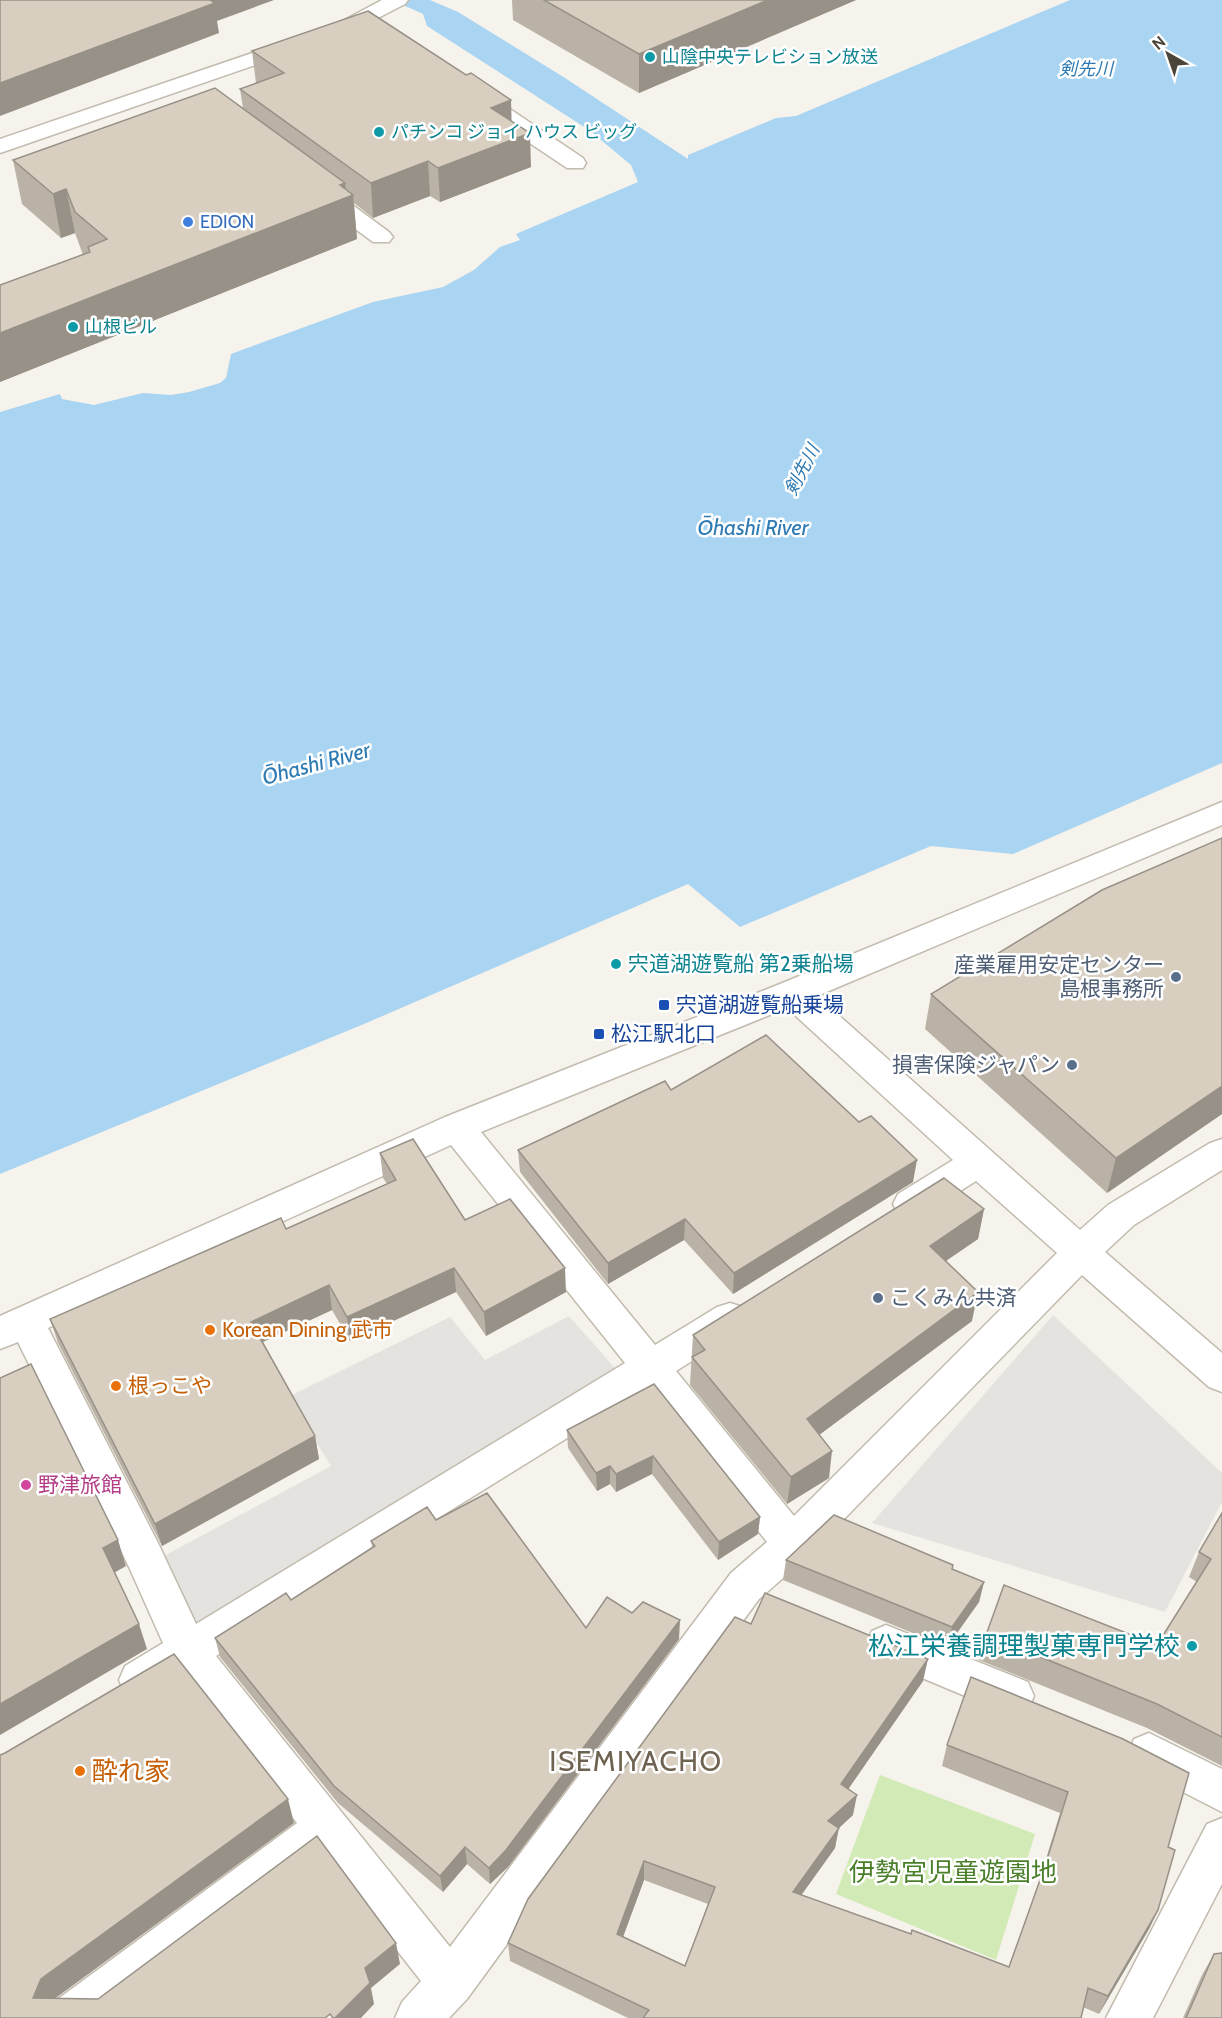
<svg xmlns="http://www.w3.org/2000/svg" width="1222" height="2018" font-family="Cabin,'Noto Sans JP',sans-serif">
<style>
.green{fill:#d2eab5}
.parking{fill:#e5e3e0}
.water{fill:#a9d4f2}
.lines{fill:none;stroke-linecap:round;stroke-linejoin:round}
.minor-casing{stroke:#c2bbae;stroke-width:3}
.minor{fill:#fff;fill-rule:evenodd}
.wall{fill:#bab2a6;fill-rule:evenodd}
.shaded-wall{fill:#979187}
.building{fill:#d8cfc1;stroke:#979187;stroke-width:1.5;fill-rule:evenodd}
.culture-dot{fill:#0f9aa8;stroke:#fff;stroke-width:2}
.shop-dot{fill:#3f7fe0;stroke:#fff;stroke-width:2}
.service-dot{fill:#5c6f8a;stroke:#fff;stroke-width:2}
.transit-dot{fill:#1a4fb4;stroke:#fff;stroke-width:2}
.food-dot{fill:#e8710a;stroke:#fff;stroke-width:2}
.hotel-dot{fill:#d1479c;stroke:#fff;stroke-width:2}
.labels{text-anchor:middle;stroke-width:5;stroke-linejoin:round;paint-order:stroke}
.far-culture-label{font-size:18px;fill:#0d838f;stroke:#fff;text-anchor:start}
.far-water-label{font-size:18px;font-style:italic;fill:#2e7ab2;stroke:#fff}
.far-shop-label{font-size:18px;fill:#366cbe;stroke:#fff;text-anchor:start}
.culture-label{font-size:21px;fill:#0d838f;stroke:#fff;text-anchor:start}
.service-label{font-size:21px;fill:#4e5e75;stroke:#fff;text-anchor:end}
.transit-label{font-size:21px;fill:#164399;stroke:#fff;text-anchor:start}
.food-label{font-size:21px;fill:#c56008;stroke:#fff;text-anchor:start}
.hotel-label{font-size:21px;fill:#b23c85;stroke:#fff;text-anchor:start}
.water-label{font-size:22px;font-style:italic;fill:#2e7ab2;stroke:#fff}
.near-culture-label{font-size:26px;fill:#0d838f;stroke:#fff;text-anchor:end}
.near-food-label{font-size:26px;fill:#c56008;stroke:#fff;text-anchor:start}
.near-park-label{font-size:26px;fill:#4a7f2a;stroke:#fff}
.near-quarter-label{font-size:28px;letter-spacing:1.5px;fill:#6e6250;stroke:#fff}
</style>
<rect width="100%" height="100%" fill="#f6f3ec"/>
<polygon class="green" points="880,1775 1035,1834 996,1960 836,1894"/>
<g class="parking">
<polygon points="1053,1315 1222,1473 1222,1502 1165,1612 872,1523"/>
<polygon points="569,1316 622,1376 198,1633 162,1557 331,1466 288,1397 450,1317 485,1360"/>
</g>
<polygon class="water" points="392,0 430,0 458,12 565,78 688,159 688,155 776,118 796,116 1070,0 1222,0 1222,763 1013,854 931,846 740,927 688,884 364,1024 0,1174 0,412 60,394 62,399 94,405 143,393 171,395 189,392 220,383 226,378 231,354 373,302 443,287 474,270 500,247 520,240 516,234 638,182 631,165 589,130 427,26 423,14"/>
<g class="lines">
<g class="minor-casing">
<g id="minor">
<polygon points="382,0 408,0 405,4 351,32 0,153 0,139 337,24"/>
<polygon points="475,89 483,91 583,158 586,163 583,168 567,168 467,101 464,96 467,91"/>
<polygon points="320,185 328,187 389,232 393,237 389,242 373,242 312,197 309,192 312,187"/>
<path d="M 1222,802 L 1222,825 L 817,996 L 1080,1230 L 1108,1205 L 1210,1143 L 1222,1139 L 1222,1170 L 1134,1225 L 1105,1252 L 1222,1353 L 1222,1392 L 1209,1387 L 1082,1275 L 807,1557 L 759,1599 L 467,1999 L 449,2018 L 395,2018 L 402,2002 L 421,1981 L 323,1856 L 107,2018 L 47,2018 L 54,2002 L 297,1823 L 182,1677 L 140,1699 L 125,1694 L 119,1680 L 125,1666 L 163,1643 L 129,1567 L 18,1342 L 0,1349 L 0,1316 L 445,1117 L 780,984 ZM 787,1008 L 953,1160 L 898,1194 L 893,1204 L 898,1214 L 911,1218 L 924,1214 L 976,1181 L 1057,1253 L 794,1516 L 676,1371 L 743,1329 L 748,1318 L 743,1307 L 730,1303 L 717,1307 L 655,1345 L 481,1132 ZM 451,1145 L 625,1363 L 196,1624 L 158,1543 L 48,1328 ZM 646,1389 L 767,1542 L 731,1573 L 450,1947 L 216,1656 Z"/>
<polygon points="886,1625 1028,1682 1034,1696 1028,1710 1013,1716 872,1657 866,1644 872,1631"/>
<polygon points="1149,1733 1222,1769 1222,1812 1134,1767 1128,1753 1134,1739"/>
<polygon points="1222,1818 1222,1884 1153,2018 1106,2018 1207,1824"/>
</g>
</g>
<use href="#minor" class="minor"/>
</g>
<g class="wall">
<polygon points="512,0 856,0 639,93 513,20"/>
<polygon points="252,51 512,122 531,167 440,202 430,196 373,218 354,203 357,239 0,382 0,285 83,255 75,233 61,238 22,204 13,160 243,108 240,89 256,83"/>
<polygon points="1222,838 1222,1114 1107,1193 925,1029 931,994"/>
<polygon points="671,1090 913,1182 733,1294 684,1240 608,1284 520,1172 518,1150"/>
<polygon points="380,1153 465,1220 566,1292 486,1336 456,1292 350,1341 332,1310 263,1342 315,1436 319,1459 162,1546 58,1343 50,1319 286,1229 387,1184 383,1178"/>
<polygon points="984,1209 978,1239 946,1261 972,1321 819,1435 829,1478 787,1504 690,1385 693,1335"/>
<polygon points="654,1384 760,1517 758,1534 718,1560 652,1474 616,1492 610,1484 597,1491 568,1448 567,1430"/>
<polygon points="1222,1513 1222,1766 1147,1728 979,1660 986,1635 1157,1645 1197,1582 1189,1577 1199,1552"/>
<polygon points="436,1520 586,1628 632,1613 679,1639 508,1867 490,1884 467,1864 443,1892 338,1803 220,1657 215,1638 291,1600 372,1547 371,1541"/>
<polygon points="786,1560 953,1565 952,1569 984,1582 979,1602 947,1647 783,1580"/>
<path d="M 751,1624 L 923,1681 L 848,1789 L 853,1815 L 838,1828 L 835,1848 L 801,1895 L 911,1934 L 1009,1967 L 1038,1885 L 1060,1813 L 942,1766 L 947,1745 L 971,1677 L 1168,1847 L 1158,1910 L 1149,1929 L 1099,2014 L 1083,2007 L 1081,2018 L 628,2018 L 510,1961 L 508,1943 ZM 644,1880 L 708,1904 L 685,1966 L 623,1937 Z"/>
<polygon points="1214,1954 1222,2018 1183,2018 1202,1975"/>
</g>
<g class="shaded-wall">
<polygon points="203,0 274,0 217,21 219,33 0,116 0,83"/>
<polygon points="768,0 856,0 639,93 639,54"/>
<polygon points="511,100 512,134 491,108"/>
<polygon points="530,133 531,167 440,202 438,168"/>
<polygon points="428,161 430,196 373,218 371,183"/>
<polygon points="345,183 347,198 353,195 357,239 0,382 0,333"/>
<polygon points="66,189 75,233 61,238 53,194"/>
<polygon points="1222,1086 1222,1114 1107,1193 1116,1158"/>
<polygon points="917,1160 913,1182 733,1294 734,1273"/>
<polygon points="984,1209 978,1239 925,1275 930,1246"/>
<polygon points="685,1219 684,1240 608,1284 608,1263"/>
<polygon points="454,1268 456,1292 350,1341 347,1317"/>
<polygon points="565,1268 566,1292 486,1336 484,1312"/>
<polygon points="329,1285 332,1310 256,1345 251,1322"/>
<polygon points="978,1292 972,1321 803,1447 807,1419"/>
<polygon points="315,1436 319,1459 162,1546 155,1524"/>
<polygon points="832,1451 829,1478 787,1504 791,1477"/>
<polygon points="653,1456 652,1474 616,1492 616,1474"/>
<polygon points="610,1466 610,1484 597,1491 596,1473"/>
<polygon points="760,1517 758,1534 718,1560 719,1542"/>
<polygon points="118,1540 126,1566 112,1574 103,1548"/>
<polygon points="984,1582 979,1602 947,1647 952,1627"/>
<polygon points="680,1620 679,1639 508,1867 490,1884 489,1868"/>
<polygon points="139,1624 147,1649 0,1735 0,1704"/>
<polygon points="928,1659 923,1681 838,1804 841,1784"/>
<polygon points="857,1795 853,1815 825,1841 828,1821"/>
<polygon points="288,1799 294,1823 53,2000 33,1998 41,1979"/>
<polygon points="839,1828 835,1848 790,1911 793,1892"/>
<polygon points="465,1847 467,1864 443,1892 440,1876"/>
<polygon points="644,1861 644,1880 617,1953 617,1934"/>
<polygon points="1158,1910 1149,1929 1099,2014 1108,1996"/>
<polygon points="396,1943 400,1964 371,1988 374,2004 361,2018 335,2018 365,1968"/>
</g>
<g class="building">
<polygon points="0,0 210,0 215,3 0,83"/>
<polygon points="544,0 768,0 639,54"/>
<polygon points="368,11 466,75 471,73 511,100 491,108 530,133 438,168 428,161 371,183 240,89 284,73 252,51"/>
<polygon points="215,88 345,183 340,185 353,195 0,333 0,285 90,252 88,247 107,239 75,212 66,189 53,194 13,160"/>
<polygon points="1222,838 1222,1086 1116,1158 931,994 1102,890"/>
<polygon points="766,1035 859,1122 871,1116 917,1160 734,1273 685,1219 608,1263 518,1150 665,1081 671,1090"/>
<polygon points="413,1139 465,1220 510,1199 565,1268 484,1312 454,1268 347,1317 329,1285 251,1322 315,1436 155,1524 50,1319 281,1218 286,1229 396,1180 380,1153"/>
<polygon points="944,1178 984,1209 930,1246 978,1292 807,1419 832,1451 791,1477 692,1357 705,1350 693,1335"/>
<polygon points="31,1364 118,1540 103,1548 139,1624 0,1704 0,1378"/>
<polygon points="654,1384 760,1517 719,1542 653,1456 616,1474 610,1466 596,1473 567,1430"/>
<polygon points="487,1493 586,1628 607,1597 632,1613 643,1602 680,1620 506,1850 489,1868 465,1847 440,1876 334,1786 215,1638 286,1593 291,1600 375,1546 371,1541 427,1507 436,1520"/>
<polygon points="1222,1513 1222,1737 1157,1704 986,1635 1004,1585 1157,1645 1211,1559 1199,1552"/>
<polygon points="834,1515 953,1565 952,1569 984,1582 952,1627 786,1560"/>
<path d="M 765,1593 L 928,1659 L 841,1784 L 857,1795 L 828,1821 L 839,1828 L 793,1892 L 911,1934 L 912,1930 L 1009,1967 L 1045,1866 L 1068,1792 L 947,1745 L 971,1677 L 1123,1739 L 1189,1773 L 1168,1847 L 1175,1850 L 1158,1910 L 1108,1996 L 1088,1988 L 1081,2018 L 643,2018 L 649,2010 L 508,1943 L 528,1899 L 735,1617 L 751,1624 ZM 644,1861 L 715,1887 L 685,1966 L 617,1934 Z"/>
<polygon points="174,1654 288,1799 41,1979 33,1998 98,1999 317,1836 396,1943 365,1968 370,1983 335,2018 333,2018 330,2014 325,2018 0,2018 0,1755 5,1753"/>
<polygon points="1222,1953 1222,2018 1186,2018 1214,1954"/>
</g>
<g class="culture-dot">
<circle cx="650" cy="57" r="6"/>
<circle cx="379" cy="132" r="6"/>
<circle cx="73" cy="327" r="6"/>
<circle cx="616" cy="964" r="6"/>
<circle cx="1192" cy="1646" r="6"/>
</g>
<circle class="shop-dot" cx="188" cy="222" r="6"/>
<g class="service-dot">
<circle cx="1176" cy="977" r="6"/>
<circle cx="1072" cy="1065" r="6"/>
<circle cx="878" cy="1298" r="6"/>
</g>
<g class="transit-dot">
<rect x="658" y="999" width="12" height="12" rx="3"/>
<rect x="593" y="1028" width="12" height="12" rx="3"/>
</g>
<g class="food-dot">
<circle cx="210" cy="1330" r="6"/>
<circle cx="116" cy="1386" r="6"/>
<circle cx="80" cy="1771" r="6"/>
</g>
<circle class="hotel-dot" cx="26" cy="1485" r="6"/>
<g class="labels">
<g class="far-culture-label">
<text x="662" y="63">山陰中央テレビション放送</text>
<text x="391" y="138">パチンコ ジョイ ハウス ビッグ</text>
<text x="85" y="333">山根ビル</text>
</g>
<g class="far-water-label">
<text x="1086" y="75">剣先川</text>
<text transform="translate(802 470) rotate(-63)" y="6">剣先川</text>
</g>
<g class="far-shop-label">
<text x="200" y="228">EDION</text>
</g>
<g class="culture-label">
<text x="628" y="971">宍道湖遊覧船 第2乗船場</text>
</g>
<g class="service-label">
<text x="1164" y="972">産業雇用安定センター<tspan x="1164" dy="24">島根事務所</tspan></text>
<text x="1060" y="1072">損害保険ジャパン</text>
<text x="890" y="1305" text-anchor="start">こくみん共済</text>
</g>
<g class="transit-label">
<text x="676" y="1012">宍道湖遊覧船乗場</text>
<text x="611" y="1041">松江駅北口</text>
</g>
<g class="food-label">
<text x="222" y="1337">Korean Dining 武市</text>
<text x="128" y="1393">根っこや</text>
</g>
<g class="hotel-label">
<text x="38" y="1492">野津旅館</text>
</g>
<g class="water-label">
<text x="753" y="535">Ōhashi River</text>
<text transform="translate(316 763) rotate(-15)" y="8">Ōhashi River</text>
</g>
<g class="near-culture-label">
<text x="1180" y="1655">松江栄養調理製菓専門学校</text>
</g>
<g class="near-food-label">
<text x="92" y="1780">酔れ家</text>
</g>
<g class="near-park-label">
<text x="953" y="1881">伊勢宮児童遊園地</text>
</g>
<g class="near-quarter-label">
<text x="636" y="1771">ISEMIYACHO</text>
</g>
</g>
<g transform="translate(1168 54) rotate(320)" stroke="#ffffff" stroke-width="4.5" paint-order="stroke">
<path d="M0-4.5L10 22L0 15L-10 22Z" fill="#4b4439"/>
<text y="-9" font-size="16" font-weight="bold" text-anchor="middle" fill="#4b4439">N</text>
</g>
</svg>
